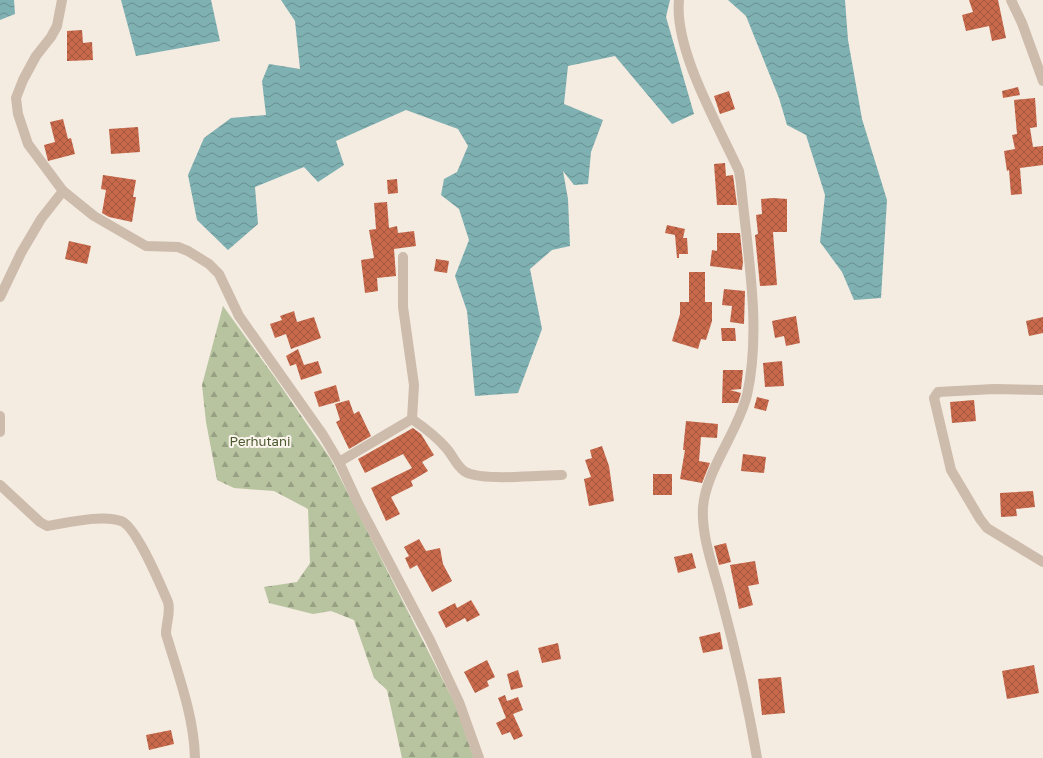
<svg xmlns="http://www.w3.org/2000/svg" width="1043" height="758" font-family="'Golos Text',sans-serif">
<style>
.forest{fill:url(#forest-firs)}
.water{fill:url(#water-waves)}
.building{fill:url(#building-cross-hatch)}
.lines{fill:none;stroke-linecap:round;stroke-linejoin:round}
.minor{stroke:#cdbbac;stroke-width:10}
.tertiary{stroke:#cdbbac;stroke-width:10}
.labels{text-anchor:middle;stroke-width:4;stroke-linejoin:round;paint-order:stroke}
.park-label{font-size:13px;fill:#4a5a2e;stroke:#fbf5ee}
</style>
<defs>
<pattern id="forest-firs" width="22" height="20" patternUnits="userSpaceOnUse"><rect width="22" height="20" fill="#b8c4a0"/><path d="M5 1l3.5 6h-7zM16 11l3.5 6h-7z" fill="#97a083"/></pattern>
<pattern id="water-waves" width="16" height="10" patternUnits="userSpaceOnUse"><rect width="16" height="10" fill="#7fb0b2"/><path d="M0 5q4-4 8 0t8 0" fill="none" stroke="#699091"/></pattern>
<pattern id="building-cross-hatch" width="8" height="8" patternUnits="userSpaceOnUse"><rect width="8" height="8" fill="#c8694b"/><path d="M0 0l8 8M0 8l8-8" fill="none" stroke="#a4573f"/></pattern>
</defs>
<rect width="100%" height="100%" fill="#f4ebe1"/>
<polygon class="forest" points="223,306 276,379 330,458 455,704 474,758 402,758 387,690 374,678 354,620 331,611 313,614 269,603 264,587 297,582 310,563 308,509 274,491 234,488 217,480 206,422 202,385"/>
<g class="water">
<polygon points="0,0 14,0 15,14 0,20"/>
<polygon points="121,0 211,0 220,41 136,56"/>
<polygon points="281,0 670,0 666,17 694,114 672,124 615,56 568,66 564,104 603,120 591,152 588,184 574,185 563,171 568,199 570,246 552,250 530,269 542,329 518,393 475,396 467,311 455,276 469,240 459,209 441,195 444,179 457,172 468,146 458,129 406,110 336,141 344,165 318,182 304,167 255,187 258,224 228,250 197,220 188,175 204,138 231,118 266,115 262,81 269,64 300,69 295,21"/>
<polygon points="728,0 845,0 848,40 862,119 887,200 881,298 854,300 842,272 820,242 825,195 806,135 787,125 779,98 746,16"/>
</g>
<g class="building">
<polygon points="969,0 998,0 1006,38 992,41 989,26 966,31 962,15 973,12"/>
<polygon points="82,30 83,43 92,42 93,60 67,61 67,31"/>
<polygon points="1018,87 1020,95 1003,98 1002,91"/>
<polygon points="729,91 735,109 720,114 714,96"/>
<polygon points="1035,98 1037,127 1030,128 1033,147 1043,146 1043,165 1020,168 1022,194 1011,195 1009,170 1007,171 1004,151 1015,149 1012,135 1017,134 1014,100"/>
<polygon points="63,119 68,139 71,138 75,154 48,161 44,145 55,142 50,122"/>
<polygon points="138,127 140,152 111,154 109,129"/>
<polygon points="725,163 726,176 733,175 737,205 717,205 714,164"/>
<polygon points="103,175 136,180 133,197 136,197 132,222 109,217 102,213 106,190 101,189"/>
<polygon points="397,179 398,193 388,194 387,180"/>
<polygon points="773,198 787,199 787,232 773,232 777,285 760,286 755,235 758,234 756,215 762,214 761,199"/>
<polygon points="387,202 389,228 397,226 398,233 414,231 416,246 394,249 396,276 377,278 378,291 365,293 361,260 374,258 369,230 376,229 374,203"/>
<polygon points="667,225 685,229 683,238 687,238 688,254 679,254 679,258 677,258 675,235 665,233"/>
<polygon points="717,233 740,233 743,262 742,270 710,266 712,250 717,251"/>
<polygon points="69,241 91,246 87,264 65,259"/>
<polygon points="436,259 449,261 447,273 434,271"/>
<polygon points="689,272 705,272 705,302 712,302 712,321 706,340 701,339 698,349 672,341 680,314 680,302 689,302"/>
<polygon points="724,289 745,291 744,324 730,322 732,306 722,305"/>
<polygon points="294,311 297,322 314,317 321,338 291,349 286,334 275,338 270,324 282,320 280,316"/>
<polygon points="796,316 800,343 786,346 784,336 775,338 772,321"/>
<polygon points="1043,317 1043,333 1029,336 1026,321"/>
<polygon points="721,328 735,328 736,341 722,341"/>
<polygon points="298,349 304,365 318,361 322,373 301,380 296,364 290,366 286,356"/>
<polygon points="782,361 784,386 765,387 763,363"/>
<polygon points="723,370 743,370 741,389 730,390 741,393 738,403 722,403"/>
<polygon points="336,385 340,401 319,407 314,392"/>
<polygon points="757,397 769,400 766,411 754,408"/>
<polygon points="349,400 354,414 359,411 371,436 349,449 336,422 340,420 335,404"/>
<polygon points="974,400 976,421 952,423 950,402"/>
<polygon points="686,421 718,424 717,438 701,437 699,461 710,463 702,483 680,479 685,450 683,450"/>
<polygon points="413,428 421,434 434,455 422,462 428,471 411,481 413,486 391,497 400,514 386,521 371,488 412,468 403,454 365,473 358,459"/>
<polygon points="602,446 609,466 614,501 589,506 584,479 591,477 585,460 592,458 590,450"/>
<polygon points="743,454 766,457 764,473 741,471"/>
<rect x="653" y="474" width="19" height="21"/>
<polygon points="1033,491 1035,507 1016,509 1017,516 1001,517 1000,493"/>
<polygon points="419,539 426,551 440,548 443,564 452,581 432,592 417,565 410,569 405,558 409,556 404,547"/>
<polygon points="726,543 731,562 719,565 714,546"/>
<polygon points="692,553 696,568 678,573 674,557"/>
<polygon points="755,561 759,584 748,586 753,605 739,609 730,565"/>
<polygon points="471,600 480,615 467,622 465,618 446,628 438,612 455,603 457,608"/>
<polygon points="720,632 723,649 703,653 699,637"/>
<polygon points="558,643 561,659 542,663 538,648"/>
<polygon points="487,660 495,677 487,681 489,686 475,693 464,672"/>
<polygon points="1034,665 1039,693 1007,699 1002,671"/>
<polygon points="518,670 523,687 511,690 507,674"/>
<polygon points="781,677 785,713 762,715 758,679"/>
<polygon points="505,695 507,701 518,697 523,710 513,714 523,736 514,740 510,732 502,735 496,723 506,718 498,698"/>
<polygon points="171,730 174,744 149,750 146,735"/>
</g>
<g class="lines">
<g class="minor">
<path d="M 679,0 C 674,50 718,125 739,171 L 741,184 C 747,251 762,328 747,395 C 738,432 706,470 703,507 C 701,538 715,572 722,601 C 736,653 748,705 757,758"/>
<polyline points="1011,0 1022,23 1043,81"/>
<polyline points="0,297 21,253 41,219 63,191"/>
<polyline points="1043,390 994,389 938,392 934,398 951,470 980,519 987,528 1043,562"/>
<polyline points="0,416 0,432"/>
<path d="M 412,419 C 425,428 437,437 447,449 C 453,456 456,465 464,471 C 479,482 541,475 562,475"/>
<polyline points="339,462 412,419 414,385 403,307 403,257"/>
<path d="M 0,485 L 40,522 L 47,526 C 67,523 102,514 121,521 C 136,526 161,586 168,602 C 171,612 166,623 166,634 C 178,674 194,716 195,758"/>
</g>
<polyline class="tertiary" points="62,0 57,26 51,37 36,56 23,80 16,98 18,114 28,144 63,191 94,216 146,246 178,247 188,251 209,264 219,274 239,316 323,435 339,462 358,503 430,640 459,702 479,758"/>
</g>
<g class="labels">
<g class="park-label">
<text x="260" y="446">Perhutani</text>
</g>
</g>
</svg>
